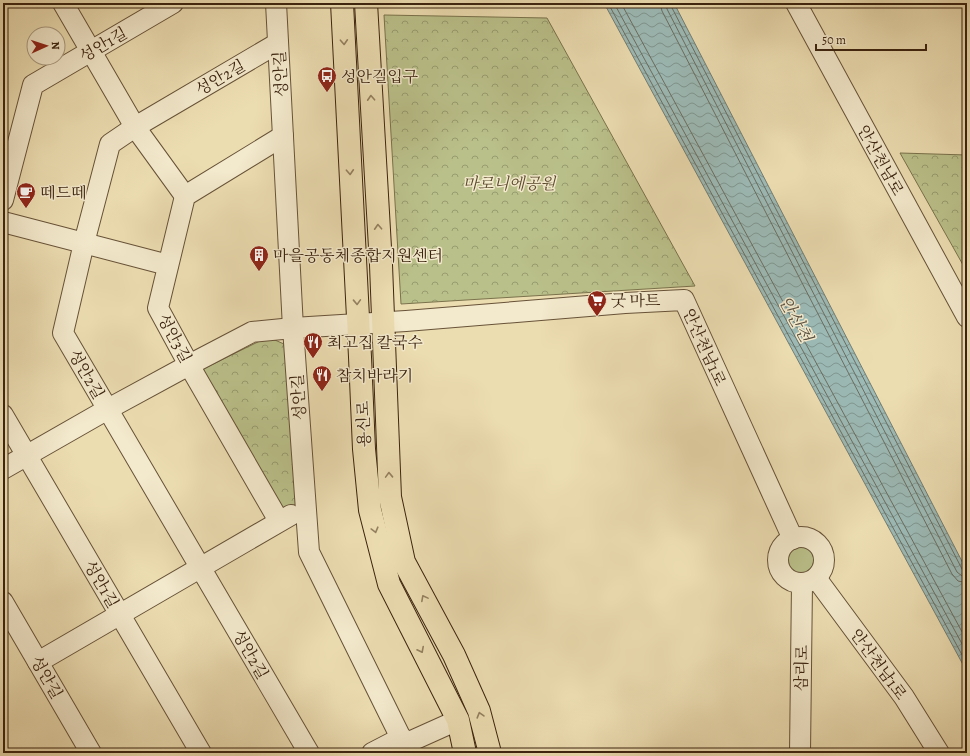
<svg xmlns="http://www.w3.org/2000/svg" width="970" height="756" font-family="Alegreya,'Noto Serif KR',serif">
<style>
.green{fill:#bac08a;stroke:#7a724c}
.park{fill:url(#park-crowns);stroke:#7a724c}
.water{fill:url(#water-waves);stroke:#757e73}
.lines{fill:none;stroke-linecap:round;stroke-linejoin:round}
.shore{stroke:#6c6e62;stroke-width:1}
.minor-casing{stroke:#675238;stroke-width:22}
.major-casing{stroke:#3b230f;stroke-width:24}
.minor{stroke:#f3e9cc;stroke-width:20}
.major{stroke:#ecddb1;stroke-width:22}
.oneway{stroke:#948060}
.labels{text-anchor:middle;stroke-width:3;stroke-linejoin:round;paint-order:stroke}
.street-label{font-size:16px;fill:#3b230f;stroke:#f3e9cc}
.poi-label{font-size:16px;fill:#3b230f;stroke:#f3e9cc;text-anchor:start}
.park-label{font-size:16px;font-style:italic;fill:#5b4a2e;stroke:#f3e9cc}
.water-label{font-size:17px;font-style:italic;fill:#585041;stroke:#f3e9cc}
</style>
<defs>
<pattern id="park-crowns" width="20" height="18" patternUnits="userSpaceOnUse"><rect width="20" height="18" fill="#bac08a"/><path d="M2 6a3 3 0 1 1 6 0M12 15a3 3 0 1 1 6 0" fill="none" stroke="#989c6f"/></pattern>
<pattern id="water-waves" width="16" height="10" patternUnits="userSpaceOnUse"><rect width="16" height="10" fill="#9cbab6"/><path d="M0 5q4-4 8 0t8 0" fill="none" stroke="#809792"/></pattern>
</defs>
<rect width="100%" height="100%" fill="#ecddb1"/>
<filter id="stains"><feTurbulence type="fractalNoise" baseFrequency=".005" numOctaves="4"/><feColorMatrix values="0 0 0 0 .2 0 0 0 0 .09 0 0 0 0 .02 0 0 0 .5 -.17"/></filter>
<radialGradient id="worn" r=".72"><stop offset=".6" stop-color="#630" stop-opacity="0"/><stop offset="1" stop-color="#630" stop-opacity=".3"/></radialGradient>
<circle class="green" cx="800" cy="560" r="14"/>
<g class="park">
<polygon points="384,15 547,18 695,286 401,304"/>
<polygon points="900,153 967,155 967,272"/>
<polygon points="268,337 284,344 301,502 282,511 203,369"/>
</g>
<polygon class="water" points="604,3 674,3 967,571 967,672"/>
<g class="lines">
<g class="shore">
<polyline points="608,3 967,664"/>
<polyline points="614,3 967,653"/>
<polyline points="621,3 967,641"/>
<polyline points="660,3 662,11 952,574 958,581 967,583"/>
<polyline points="666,3 667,9 957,572 962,576 967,577"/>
<polyline points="671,3 671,6 962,569 964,572 967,572"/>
</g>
<g class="minor-casing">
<g id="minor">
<polyline points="63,3 135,127 185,196"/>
<polyline points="276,3 293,328 309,552 401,738"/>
<polyline points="796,3 967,317"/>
<polyline points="278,43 135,127 110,144 84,243 63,333 309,753"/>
<polyline points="3,200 33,85 173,3"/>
<polyline points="3,222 168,265"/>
<polyline points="3,415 201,753"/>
<polyline points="3,469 108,409 189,365 252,332 293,328 406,321 625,303 684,300 793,539"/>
<polyline points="279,521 189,365 158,308 185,196 283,136"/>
<circle cx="801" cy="560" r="23"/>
<polyline points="816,578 904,697 939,753"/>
<polyline points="3,602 91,753"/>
<polyline points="38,662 291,515"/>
<polyline points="401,738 409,742 458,720"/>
<polyline points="372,753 401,738"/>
<polyline points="800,753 802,583"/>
</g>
</g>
<g class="major-casing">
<g id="major">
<polyline points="342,3 360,357 364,449 370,510 389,584 458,720 465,753"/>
<polyline points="366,3 381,265 390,497 404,562 454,655 479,711 490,753"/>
</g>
</g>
<use href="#minor" class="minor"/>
<use href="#major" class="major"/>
</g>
<defs><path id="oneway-chevron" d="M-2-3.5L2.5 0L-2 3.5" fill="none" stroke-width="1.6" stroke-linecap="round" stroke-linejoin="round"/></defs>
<g class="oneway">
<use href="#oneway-chevron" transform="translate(344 42) rotate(87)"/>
<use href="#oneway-chevron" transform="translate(371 98) rotate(-93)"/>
<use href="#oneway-chevron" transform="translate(350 172) rotate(87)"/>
<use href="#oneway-chevron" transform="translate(378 227) rotate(-93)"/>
<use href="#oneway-chevron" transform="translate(357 302) rotate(88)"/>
<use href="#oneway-chevron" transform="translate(389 475) rotate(-92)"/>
<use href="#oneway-chevron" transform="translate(375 530) rotate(75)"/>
<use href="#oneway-chevron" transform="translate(424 598) rotate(-118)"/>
<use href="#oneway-chevron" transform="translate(421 650) rotate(63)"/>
<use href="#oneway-chevron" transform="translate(480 715) rotate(-106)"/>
</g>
<defs>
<g id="bus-pin" transform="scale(1)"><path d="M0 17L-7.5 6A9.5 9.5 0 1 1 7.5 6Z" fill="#8f2418" stroke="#f3e9cc"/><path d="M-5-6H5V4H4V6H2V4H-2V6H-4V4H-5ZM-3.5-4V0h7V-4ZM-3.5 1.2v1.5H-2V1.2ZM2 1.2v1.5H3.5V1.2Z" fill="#fff"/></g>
<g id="cafe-pin" transform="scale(1)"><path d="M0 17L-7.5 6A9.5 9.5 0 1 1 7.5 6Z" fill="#8f2418" stroke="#f3e9cc"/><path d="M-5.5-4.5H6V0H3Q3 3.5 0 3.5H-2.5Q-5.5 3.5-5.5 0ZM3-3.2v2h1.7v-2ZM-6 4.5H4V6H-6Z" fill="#fff"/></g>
<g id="building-pin" transform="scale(1)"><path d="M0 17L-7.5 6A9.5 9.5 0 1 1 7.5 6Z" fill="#8f2418" stroke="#f3e9cc"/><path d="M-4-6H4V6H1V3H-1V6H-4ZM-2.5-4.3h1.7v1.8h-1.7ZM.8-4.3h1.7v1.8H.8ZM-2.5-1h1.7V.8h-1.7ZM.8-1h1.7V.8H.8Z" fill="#fff"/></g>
<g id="supermarket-pin" transform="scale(1)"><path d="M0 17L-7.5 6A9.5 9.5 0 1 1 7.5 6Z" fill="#8f2418" stroke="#f3e9cc"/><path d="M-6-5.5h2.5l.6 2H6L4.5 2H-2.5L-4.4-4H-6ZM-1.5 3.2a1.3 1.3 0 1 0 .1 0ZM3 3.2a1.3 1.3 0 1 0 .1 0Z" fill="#fff"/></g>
<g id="restaurant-pin" transform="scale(1)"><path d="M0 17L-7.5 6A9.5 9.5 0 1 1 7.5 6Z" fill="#8f2418" stroke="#f3e9cc"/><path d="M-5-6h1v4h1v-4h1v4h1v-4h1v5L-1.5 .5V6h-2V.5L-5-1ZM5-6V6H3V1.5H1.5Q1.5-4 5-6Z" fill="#fff"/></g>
</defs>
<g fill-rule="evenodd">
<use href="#bus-pin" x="327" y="76"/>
<use href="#cafe-pin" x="26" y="192"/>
<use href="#building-pin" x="259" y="255"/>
<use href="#supermarket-pin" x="597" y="300"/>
<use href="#restaurant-pin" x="313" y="342"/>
<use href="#restaurant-pin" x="322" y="375"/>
</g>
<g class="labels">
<g class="street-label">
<text transform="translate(103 44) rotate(-30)" y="6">성안1길</text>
<text transform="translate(280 74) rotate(-93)" y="6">성안길</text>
<text transform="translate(220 77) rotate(-30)" y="6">성안2길</text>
<text transform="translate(881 160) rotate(61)" y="6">안산천남로</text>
<text transform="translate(175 338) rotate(62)" y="6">성안3길</text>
<text transform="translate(705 347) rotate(66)" y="6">안산천남1로</text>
<text transform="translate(87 374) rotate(60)" y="6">성안2길</text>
<text transform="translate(298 397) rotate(-94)" y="6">성안길</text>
<text transform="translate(363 424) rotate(-92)" y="6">용신로</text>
<text transform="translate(102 584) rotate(60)" y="6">성안1길</text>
<text transform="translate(251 654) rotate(60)" y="6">성안2길</text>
<text transform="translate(879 664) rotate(54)" y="6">안산천남1로</text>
<text transform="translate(801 668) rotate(-89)" y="6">삼리로</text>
<text transform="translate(47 677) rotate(60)" y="6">성안길</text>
</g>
<g class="poi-label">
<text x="341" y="82">성안길입구</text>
<text x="40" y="198">떼드떼</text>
<text x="273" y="261">마을공동체종합지원센터</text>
<text x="611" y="306">굿 마트</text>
<text x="327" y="348">최고집 칼국수</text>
<text x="336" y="381">참치바라기</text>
</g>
<g class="park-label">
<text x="509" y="189">마로니에공원</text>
</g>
<g class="water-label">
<text transform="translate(796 319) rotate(61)" y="6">안산천</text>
</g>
</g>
<rect width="970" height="756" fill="none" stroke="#ecddb1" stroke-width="16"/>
<rect x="4" y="4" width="962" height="748" fill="none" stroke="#3b230f" stroke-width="2"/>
<rect x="8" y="8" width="954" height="740" fill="none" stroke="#3b230f"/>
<g transform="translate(46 46) rotate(87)"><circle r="19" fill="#f3e9cc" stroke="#a99a80"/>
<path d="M0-3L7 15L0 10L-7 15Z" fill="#8f2418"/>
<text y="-6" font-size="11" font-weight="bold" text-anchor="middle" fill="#3b230f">N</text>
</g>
<path d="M816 44v6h110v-6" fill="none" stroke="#3b230f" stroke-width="2"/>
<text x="822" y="44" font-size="12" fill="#3b230f" stroke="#f3e9cc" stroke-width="3" paint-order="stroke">50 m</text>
<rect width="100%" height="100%" filter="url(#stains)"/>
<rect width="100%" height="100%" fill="url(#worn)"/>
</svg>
